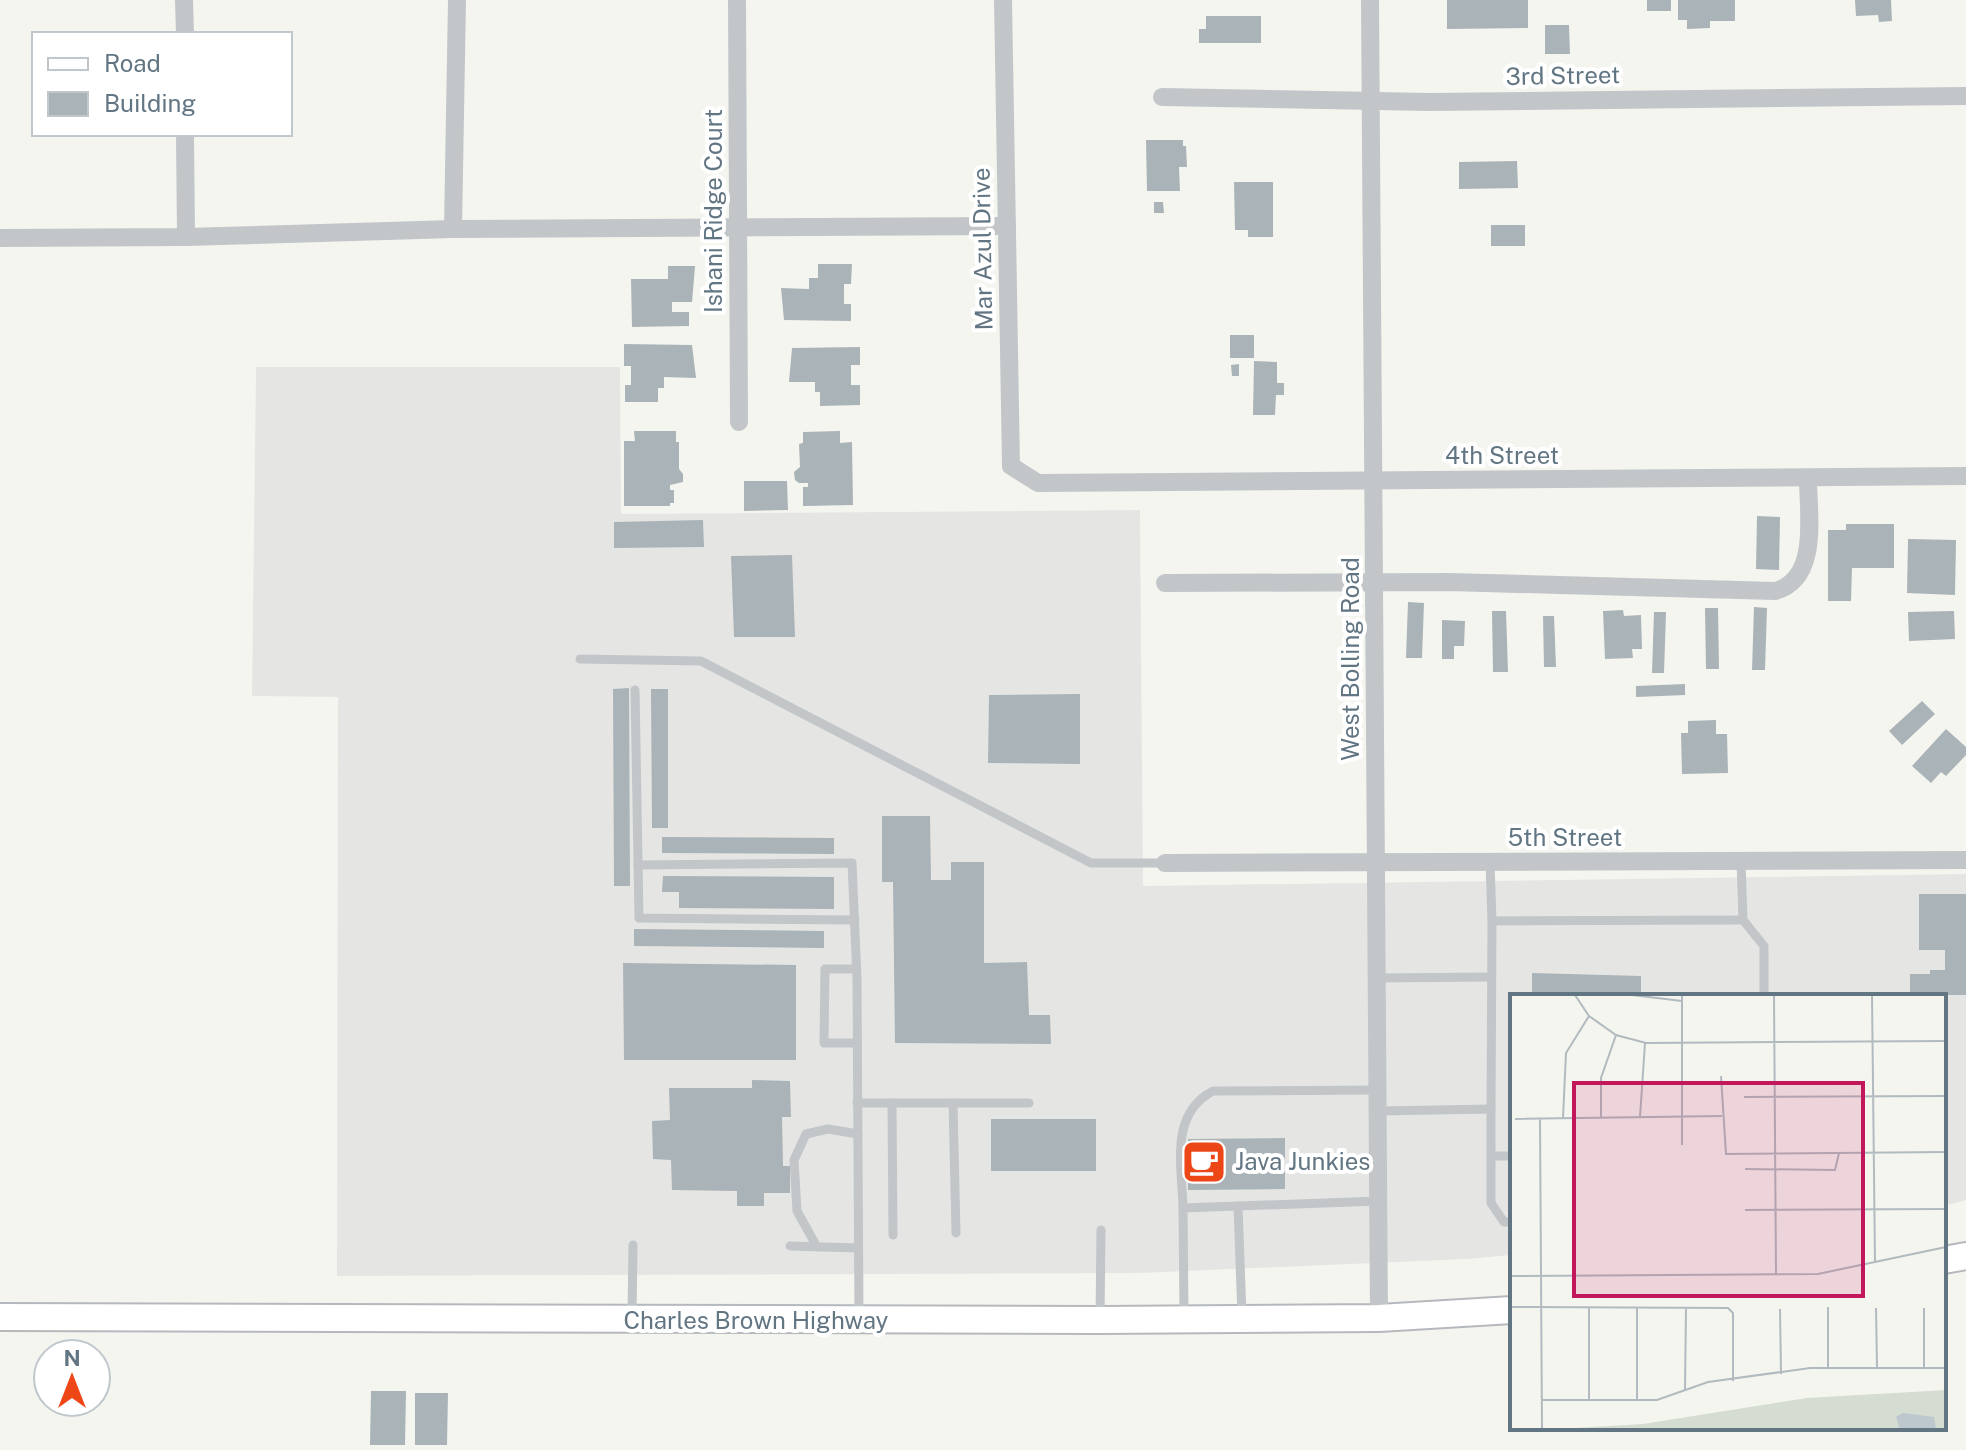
<svg xmlns="http://www.w3.org/2000/svg" width="1966" height="1450" font-family="'Public Sans',sans-serif">
<style>
.built{fill:#e5e6e4}
.building{fill:#aab3b7}
.lines{fill:none;stroke-linecap:round;stroke-linejoin:round}
.primary-casing{stroke:#b5b9bd;stroke-width:30}
.lane{stroke:#c2c6c9;stroke-width:9}
.street{stroke:#c2c6c9;stroke-width:18}
.primary{stroke:#fff;stroke-width:26}
.labels{text-anchor:middle;stroke-width:8;stroke-linejoin:round;paint-order:stroke}
.street-label{font-size:24px;fill:#627583;stroke:#fff}
.poi-label{font-size:24px;fill:#627583;stroke:#fff;text-anchor:start}
.inset-road{fill:none;stroke:#b1babe;stroke-width:2}
.view{fill:#c2185b;fill-opacity:0.15;stroke:#c2185b;stroke-width:4}
.inset-edge{fill:none;stroke:#627583;stroke-width:4}
</style>
<rect width="100%" height="100%" fill="#f5f5f0"/>
<polygon class="built" points="256,367 620,367 621,514 1140,510 1143,886 1966,874 1966,1200 1944,1206 1944,996 1512,996 1512,1255 1467,1259 1140,1273 337,1276 338,697 252,696"/>
<g class="building">
<polygon points="1447,0 1528,0 1528,28 1447,29"/>
<rect x="1647" y="0" width="24" height="11"/>
<polygon points="1678,0 1735,0 1735,21 1710,21 1710,28 1687,29 1687,20 1678,20"/>
<polygon points="1855,0 1891,0 1892,21 1879,22 1878,15 1856,16"/>
<polygon points="1206,16 1261,16 1261,43 1199,43 1199,29 1206,29"/>
<polygon points="1545,25 1569,25 1570,54 1545,54"/>
<polygon points="1146,140 1183,140 1183,146 1186,146 1187,167 1179,167 1180,191 1147,191"/>
<polygon points="1517,161 1518,188 1459,189 1459,162"/>
<polygon points="1234,182 1273,182 1273,237 1248,237 1248,230 1235,230"/>
<polygon points="1154,202 1163,202 1164,213 1154,213"/>
<rect x="1491" y="225" width="34" height="21"/>
<polygon points="818,264 852,264 851,284 844,284 844,304 851,304 851,321 784,320 781,288 809,289 809,278 818,278"/>
<polygon points="668,266 695,266 692,302 672,302 672,312 689,312 689,326 632,327 631,279 668,279"/>
<rect x="1230" y="335" width="24" height="23"/>
<polygon points="624,344 692,345 696,378 664,377 664,388 658,388 658,402 625,402 625,385 631,385 631,366 624,366"/>
<polygon points="860,347 860,365 851,365 851,385 860,385 860,405 820,406 820,392 815,392 815,382 789,382 792,348"/>
<polygon points="1254,361 1277,362 1277,383 1284,383 1284,395 1276,395 1275,415 1253,415"/>
<polygon points="1239,364 1239,376 1232,376 1231,365"/>
<polygon points="634,431 676,431 676,442 679,442 679,469 683,474 683,482 670,485 670,490 674,490 674,503 670,503 670,506 624,506 624,441 635,441"/>
<polygon points="840,431 840,443 852,442 853,505 803,506 803,487 808,487 808,483 799,483 795,480 794,472 800,467 799,444 803,443 803,432"/>
<polygon points="744,481 787,481 788,510 744,511"/>
<polygon points="1757,516 1780,517 1779,570 1756,569"/>
<polygon points="703,520 704,547 614,548 614,522"/>
<polygon points="1846,524 1894,524 1894,568 1852,568 1851,601 1828,601 1828,530 1846,530"/>
<polygon points="1908,539 1956,540 1955,595 1907,593"/>
<polygon points="792,555 795,637 734,637 731,556"/>
<polygon points="1408,602 1424,603 1422,658 1406,658"/>
<polygon points="1754,607 1767,608 1765,670 1752,670"/>
<polygon points="1705,608 1718,608 1719,669 1706,669"/>
<polygon points="1623,610 1624,616 1641,615 1642,649 1632,649 1633,658 1605,659 1603,611"/>
<polygon points="1492,611 1506,611 1508,672 1493,672"/>
<polygon points="1954,611 1955,639 1909,641 1908,612"/>
<polygon points="1654,612 1666,612 1664,673 1652,673"/>
<polygon points="1543,616 1554,616 1556,667 1544,667"/>
<polygon points="1442,620 1465,621 1464,646 1454,646 1454,659 1442,659"/>
<polygon points="1685,684 1685,695 1636,697 1636,686"/>
<polygon points="629,688 630,886 614,886 613,689"/>
<polygon points="651,689 668,689 668,828 652,828"/>
<polygon points="1080,694 1080,764 988,763 989,695"/>
<polygon points="1922,701 1935,714 1902,745 1889,731"/>
<polygon points="1716,720 1716,734 1727,734 1728,773 1682,774 1681,733 1688,733 1688,721"/>
<polygon points="1946,729 1966,747 1966,755 1946,776 1941,772 1931,783 1912,766"/>
<polygon points="882,816 930,816 931,880 951,880 951,862 984,862 984,963 1027,962 1029,1015 1050,1015 1051,1044 895,1043 893,882 882,882"/>
<polygon points="662,837 834,838 834,854 662,853"/>
<polygon points="663,876 834,877 834,909 679,908 679,892 662,892"/>
<polygon points="1919,894 1966,894 1966,995 1910,995 1910,974 1930,974 1930,970 1945,970 1945,950 1919,950"/>
<polygon points="634,929 824,931 824,948 634,946"/>
<polygon points="623,963 796,965 796,1060 624,1060"/>
<polygon points="1532,973 1641,976 1641,996 1532,996"/>
<polygon points="752,1080 790,1081 791,1117 782,1117 783,1166 790,1166 790,1193 764,1193 764,1206 737,1206 737,1191 672,1190 671,1160 653,1159 652,1121 670,1120 669,1088 752,1088"/>
<rect x="991" y="1119" width="105" height="52"/>
<polygon points="1285,1138 1285,1189 1188,1190 1188,1139"/>
<polygon points="371,1391 406,1391 405,1445 370,1445"/>
<polygon points="415,1393 448,1393 447,1445 415,1445"/>
</g>
<g class="lines">
<g class="primary-casing">
<g id="primary">
<polyline points="1944,1260 1966,1256"/>
<polyline points="0,1317 1100,1320 1379,1318 1512,1310"/>
</g>
</g>
<g class="lane">
<polyline points="580,659 701,661 1091,863 1165,863"/>
<polyline points="635,690 639,918 855,920"/>
<polyline points="1741,861 1743,920 1764,946 1764,996"/>
<polyline points="1490,862 1492,921 1743,920"/>
<polyline points="638,865 852,863 857,979 859,1318"/>
<polyline points="856,969 825,969 824,1043 857,1043"/>
<polyline points="1377,978 1491,977"/>
<polyline points="857,1103 1029,1103"/>
<polyline points="892,1103 893,1235"/>
<polyline points="953,1103 956,1233"/>
<polyline points="1491,1109 1492,921"/>
<polyline points="1378,1111 1491,1109 1491,1203 1504,1222 1512,1222"/>
<polyline points="1492,1156 1512,1156"/>
<polyline points="1238,1206 1242,1316"/>
<path d="M 1183,1208 C 1182,1166 1169,1114 1213,1091 L 1378,1090"/>
<polyline points="790,1246 858,1248"/>
<polyline points="817,1247 797,1211 794,1160 806,1134 828,1129 858,1134"/>
<polyline points="1184,1316 1183,1208 1379,1201"/>
<polyline points="632,1317 633,1245"/>
<polyline points="1100,1318 1101,1230"/>
</g>
<g class="street">
<polyline points="184,0 185,34"/>
<polyline points="737,0 739,422"/>
<polyline points="1003,0 1011,466 1038,483 1966,476"/>
<polyline points="1370,0 1379,1318"/>
<polyline points="1162,97 1429,102 1966,96"/>
<polyline points="185,134 186,237"/>
<polyline points="453,229 457,0"/>
<polyline points="0,238 186,237 453,229 1007,226"/>
<path d="M 1165,583 L 1449,582 L 1775,591 C 1820,579 1808,514 1808,478"/>
<polyline points="1165,863 1966,860"/>
</g>
<use href="#primary" class="primary"/>
</g>
<defs>
<g id="cafe-square" transform="scale(2.3)"><rect x="-9" y="-9" width="18" height="18" rx="4" fill="#ed4718" stroke="#fff"/><path d="M-5.5-4.5H6V0H3Q3 3.5 0 3.5H-2.5Q-5.5 3.5-5.5 0ZM3-3.2v2h1.7v-2ZM-6 4.5H4V6H-6Z" fill="#fff"/></g>
</defs>
<g fill-rule="evenodd">
<use href="#cafe-square" x="1204" y="1162"/>
</g>
<g class="labels">
<g class="street-label">
<text transform="translate(1563 76) rotate(-1)" y="8">3rd Street</text>
<text transform="translate(714 211) rotate(-90)" y="8">Ishani Ridge Court</text>
<text transform="translate(983 249) rotate(-91)" y="8">Mar Azul Drive</text>
<text x="1502" y="464">4th Street</text>
<text transform="translate(1351 659) rotate(-90)" y="8">West Bolling Road</text>
<text x="1565" y="846">5th Street</text>
<text x="756" y="1329">Charles Brown Highway</text>
</g>
<g class="poi-label">
<text x="1235" y="1170">Java Junkies</text>
</g>
</g>
<g transform="translate(1510 994)">
<rect width="436" height="436" fill="#f5f5f0"/>
<path d="M 436,396 L 436,435 L 48,435 L 133,430 L 297,404 Z" fill="#d5dcd1"/>
<path d="M 393,419 L 424,423 L 426,435 L 390,435 L 386,423 Z" fill="#bcc8cd"/>
<path class="inset-road" d="M 65,1 L 79,22 L 106,41 L 136,49 L 436,47M 122,1 L 172,7M 172,1 L 172,151M 264,1 L 266,280M 362,1 L 365,269M 211,82 L 216,160 L 436,158M 234,103 L 436,102M 130,123 L 135,49M 53,124 L 56,59 L 79,22M 91,124 L 91,84 L 106,41M 5,125 L 212,122M 30,125 L 32,435M 235,175 L 325,176 L 329,159M 235,216 L 436,215M 0,282 L 308,280 L 436,253M 0,313 L 218,314 L 223,319 L 223,387M 366,314 L 367,373M 414,314 L 414,373M 270,315 L 271,380M 318,373 L 318,313M 175,396 L 176,313M 32,406 L 147,406 L 198,388 L 300,374 L 436,374M 79,406 L 79,313M 127,406 L 127,313"/>
<path class="view" d="M 64,89 L 353,89 L 353,302 L 64,302 Z"/>
<rect width="436" height="436" class="inset-edge"/>
</g>
<rect x="32" y="32" width="260" height="104" fill="#ffffff" stroke="#c0c8cd" stroke-width="2"/>
<rect x="48" y="58" width="40" height="12" fill="#ffffff" stroke="#c0c8cd" stroke-width="2"/>
<text x="104" y="72" font-size="24" fill="#627583">Road</text>
<rect x="48" y="92" width="40" height="24" fill="#aab3b7" stroke="#c0c8cd" stroke-width="2"/>
<text x="104" y="112" font-size="24" fill="#627583">Building</text>
<g transform="translate(72 1378)"><circle r="38" fill="#ffffff" stroke="#c0c8cd" stroke-width="2"/>
<path d="M0-6L14 30L0 20L-14 30Z" fill="#ed4718"/>
<text y="-12" font-size="22" font-weight="bold" text-anchor="middle" fill="#627583">N</text>
</g>
</svg>
